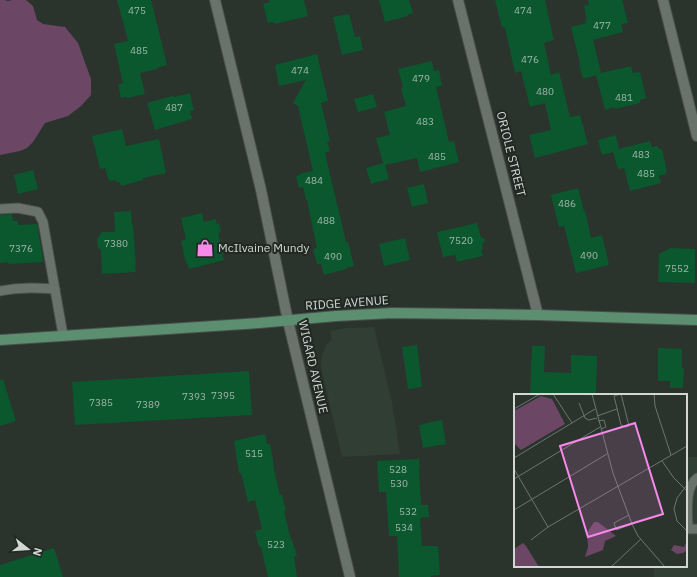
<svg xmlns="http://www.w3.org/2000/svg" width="697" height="577" font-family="'IBM Plex Sans',sans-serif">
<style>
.built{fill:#303e34}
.green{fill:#6b4765}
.building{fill:#0b582f}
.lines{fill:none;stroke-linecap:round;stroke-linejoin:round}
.service-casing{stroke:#484f4a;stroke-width:11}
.minor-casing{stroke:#484f4a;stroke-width:12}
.tertiary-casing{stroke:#484f4a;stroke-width:12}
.secondary-casing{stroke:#484f4a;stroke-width:12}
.service{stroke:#69736b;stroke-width:9}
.minor{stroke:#69736b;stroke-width:10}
.tertiary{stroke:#69736b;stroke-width:10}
.secondary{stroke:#5c8f70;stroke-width:10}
.labels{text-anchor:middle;stroke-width:4;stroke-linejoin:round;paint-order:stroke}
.number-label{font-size:10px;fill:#a0b7aa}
.street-label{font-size:12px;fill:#d2d7d3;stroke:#202923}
.poi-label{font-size:12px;fill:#d2d7d3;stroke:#202923;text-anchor:start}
.inset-road{fill:none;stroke:#6d756f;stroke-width:1}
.view{fill:#f888ea;fill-opacity:0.15;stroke:#f888ea;stroke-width:2}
.inset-edge{fill:none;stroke:#d2d7d3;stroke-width:2}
</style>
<rect width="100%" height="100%" fill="#2a332c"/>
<g class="built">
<polygon points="374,327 392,402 400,454 342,457 321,367 322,355 326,345 332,339 330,331 346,328"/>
<polygon points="686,457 697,457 697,577 654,577 653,566 686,566"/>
</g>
<polygon class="green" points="0,0 5,0 8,1 12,0 26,0 33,6 37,20 43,24 65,27 78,43 91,79 91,95 81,106 68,116 45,123 33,142 27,148 20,151 0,155"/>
<g class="building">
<polygon points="117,0 151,0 167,65 157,68 157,69 140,73 145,94 127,98 127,97 121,98 118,84 123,83 114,44 128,41"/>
<polygon points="269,0 304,0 308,16 275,24 274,22 268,23 263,4 270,2"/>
<polygon points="379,0 409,0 413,13 407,15 408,16 385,22"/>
<polygon points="495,0 545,0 554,40 544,43 551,75 559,72 570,117 580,115 588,144 535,158 529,135 551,130 545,103 530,107 521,71 515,73 505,28 502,27"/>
<polygon points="588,0 622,0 628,23 621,24 623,32 593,40 601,73 631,66 633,73 640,72 646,98 640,100 640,103 615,109 614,107 605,110 596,75 583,79 579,63 580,63 571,27 586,23 585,20 587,20 584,6 589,5"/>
<polygon points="349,14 355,37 360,36 363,50 342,55 333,17"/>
<polygon points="317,54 328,101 321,103 330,141 327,142 330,151 325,153 346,242 348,242 354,266 346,268 346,269 324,275 321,264 317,264 313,249 317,248 307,200 306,200 303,187 299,188 296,176 300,175 299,174 313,171 298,106 293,103 306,80 279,86 275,65"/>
<polygon points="432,61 434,71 439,70 442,86 436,87 449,142 454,141 459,162 420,172 417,158 385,165 389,179 371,184 366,168 383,163 376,138 390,135 384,112 406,106 401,88 403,87 398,69"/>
<polygon points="190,93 194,110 190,111 192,119 155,130 147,103 172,96 175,97"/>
<polygon points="373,94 377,107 358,112 354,99"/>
<polygon points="122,129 126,146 159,139 166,173 143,178 143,180 121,186 120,182 117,183 116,180 109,181 105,168 100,169 92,136"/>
<polygon points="616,135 619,149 650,141 652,147 657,146 659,149 662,149 667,171 666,171 666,174 659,176 661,183 630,191 624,168 618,169 613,152 602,155 598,140"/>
<polygon points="33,170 38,189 18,194 14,175"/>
<polygon points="424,184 428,203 412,207 407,188"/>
<polygon points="578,188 584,211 585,210 591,238 602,235 609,265 576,273 564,226 559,227 551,195"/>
<polygon points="131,211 132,225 133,225 136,265 135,265 136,272 102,274 101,250 98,248 97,239 102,232 115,232 114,212"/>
<polygon points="202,213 204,222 216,219 216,223 219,224 221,231 218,234 224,254 222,254 224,260 189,269 187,263 186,263 181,241 186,239 181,218"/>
<polygon points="12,214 13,221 18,221 18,225 37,224 42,253 43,262 8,264 8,262 0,263 0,215"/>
<polygon points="477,223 481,237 486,240 482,244 483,249 481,250 483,256 457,262 455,255 443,257 437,232"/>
<polygon points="405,238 410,260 384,266 379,244"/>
<polygon points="671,248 695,249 695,283 658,282 659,254"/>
<polygon points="417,345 422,387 408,389 402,347"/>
<polygon points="532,346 545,346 544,372 571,373 571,355 597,356 596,395 530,395"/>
<polygon points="658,348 682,349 682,368 684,368 683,388 670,388 670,381 658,381"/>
<polygon points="249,371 252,415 75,425 72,382"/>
<polygon points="3,379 16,421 0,426 0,380"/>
<polygon points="442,420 446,444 423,448 419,425 426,424 426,423"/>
<polygon points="265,434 267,444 270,444 274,465 273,465 280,495 282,494 286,511 284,511 291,540 292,540 297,556 294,557 297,577 268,577 261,547 259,547 255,531 262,529 255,500 248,502 241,473 239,473 234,441"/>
<polygon points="419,459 420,468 419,469 421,505 428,505 429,517 420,518 422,546 438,546 440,575 431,576 431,577 399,577 397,536 389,536 386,492 379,492 377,461"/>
<polygon points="54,548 63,577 0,577 0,565"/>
</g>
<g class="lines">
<g class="service-casing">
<g id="service">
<polyline points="0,209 18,208 38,212 43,222 63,335"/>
<path d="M 0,291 C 18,287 36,288 55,289"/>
<path d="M 697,478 C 684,488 688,514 688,529 L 697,529"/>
</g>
</g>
<g class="minor-casing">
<g id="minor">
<polyline points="215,0 261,190 288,321"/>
<polyline points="458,0 538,315"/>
<polyline points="663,0 697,136"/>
</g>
</g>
<g class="tertiary-casing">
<polyline id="tertiary" points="288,321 350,577"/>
</g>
<g class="secondary-casing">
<polyline id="secondary" points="0,340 259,323 336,316 392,313 538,315 697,320"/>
</g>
<use href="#service" class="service"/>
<use href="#minor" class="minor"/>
<use href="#tertiary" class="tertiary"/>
<use href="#secondary" class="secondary"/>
</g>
<defs>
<g id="shop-bare" transform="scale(1.38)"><path d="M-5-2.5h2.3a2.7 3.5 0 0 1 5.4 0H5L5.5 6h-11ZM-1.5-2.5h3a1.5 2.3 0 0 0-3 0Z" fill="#f888ea" stroke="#202923" stroke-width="2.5" paint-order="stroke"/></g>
</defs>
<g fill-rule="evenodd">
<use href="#shop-bare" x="205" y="248"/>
</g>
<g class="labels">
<g class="number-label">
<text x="137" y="14">475</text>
<text x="523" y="14">474</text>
<text x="602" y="29">477</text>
<text x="139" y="54">485</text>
<text x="530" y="63">476</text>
<text x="300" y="74">474</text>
<text x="421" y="82">479</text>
<text x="545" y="95">480</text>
<text x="624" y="101">481</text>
<text x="174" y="111">487</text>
<text x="425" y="125">483</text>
<text x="641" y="158">483</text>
<text x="437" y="160">485</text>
<text x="646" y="177">485</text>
<text x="314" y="184">484</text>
<text x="567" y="207">486</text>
<text x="326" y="224">488</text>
<text x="461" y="244">7520</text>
<text x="116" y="247">7380</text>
<text x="21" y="252">7376</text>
<text x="589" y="259">490</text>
<text x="333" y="260">490</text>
<text x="677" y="272">7552</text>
<text x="223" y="399">7395</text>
<text x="194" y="400">7393</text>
<text x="101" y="406">7385</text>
<text x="148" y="408">7389</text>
<text x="254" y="457">515</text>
<text x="398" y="473">528</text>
<text x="399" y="487">530</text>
<text x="408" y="515">532</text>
<text x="404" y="531">534</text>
<text x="276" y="548">523</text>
</g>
<g class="street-label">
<text transform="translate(511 154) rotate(76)" y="4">ORIOLE STREET</text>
<text transform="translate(347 303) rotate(-4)" y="4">RIDGE AVENUE</text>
<text transform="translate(313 367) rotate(77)" y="4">WIGARD AVENUE</text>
</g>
<g class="poi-label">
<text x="218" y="252">McIlvaine Mundy</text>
</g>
</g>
<g transform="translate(514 394)">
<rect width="173" height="173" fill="#2a332c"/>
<path d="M 27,2 L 38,5 L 51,30 L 7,56 L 0,49 L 0,17 ZM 80,128 L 84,128 L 102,142 L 91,147 L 89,156 L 71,163 L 74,153 L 73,139 ZM 173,147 L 173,156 L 169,159 L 163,160 L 157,156 L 160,151 L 170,153 ZM 9,149 L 12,152 L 25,173 L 0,173 L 0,155 Z" fill="#6b4765"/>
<path class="inset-road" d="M 39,0 L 58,29M 78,0 L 99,79 L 118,130 L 124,142 L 151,173M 107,0 L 115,32 L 111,33 L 107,31 L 100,2 ZM 140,0 L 141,12 L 157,61M 65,9 L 71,24 L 75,26 L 83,24M 0,15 L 26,0M 83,22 L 103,15M 84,27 L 90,26 L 92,33 L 87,35M 0,64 L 81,15M 148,67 L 160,84 L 173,97M 0,75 L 34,133M 0,85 L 86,33M 173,91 L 163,104 L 160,115 L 163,127 L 173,137M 0,116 L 93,60M 115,121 L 100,129 L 102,136 L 118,130M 17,146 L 34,133 L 173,52M 97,173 L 127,145"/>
<path class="view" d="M 121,29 L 149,120 L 74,143 L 46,52 Z"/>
<rect width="173" height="173" class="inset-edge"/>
</g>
<g transform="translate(28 549) rotate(107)" stroke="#202923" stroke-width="3" paint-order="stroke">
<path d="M0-3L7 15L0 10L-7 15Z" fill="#d2d7d3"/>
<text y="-6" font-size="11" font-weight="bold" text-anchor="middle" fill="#d2d7d3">N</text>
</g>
</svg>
